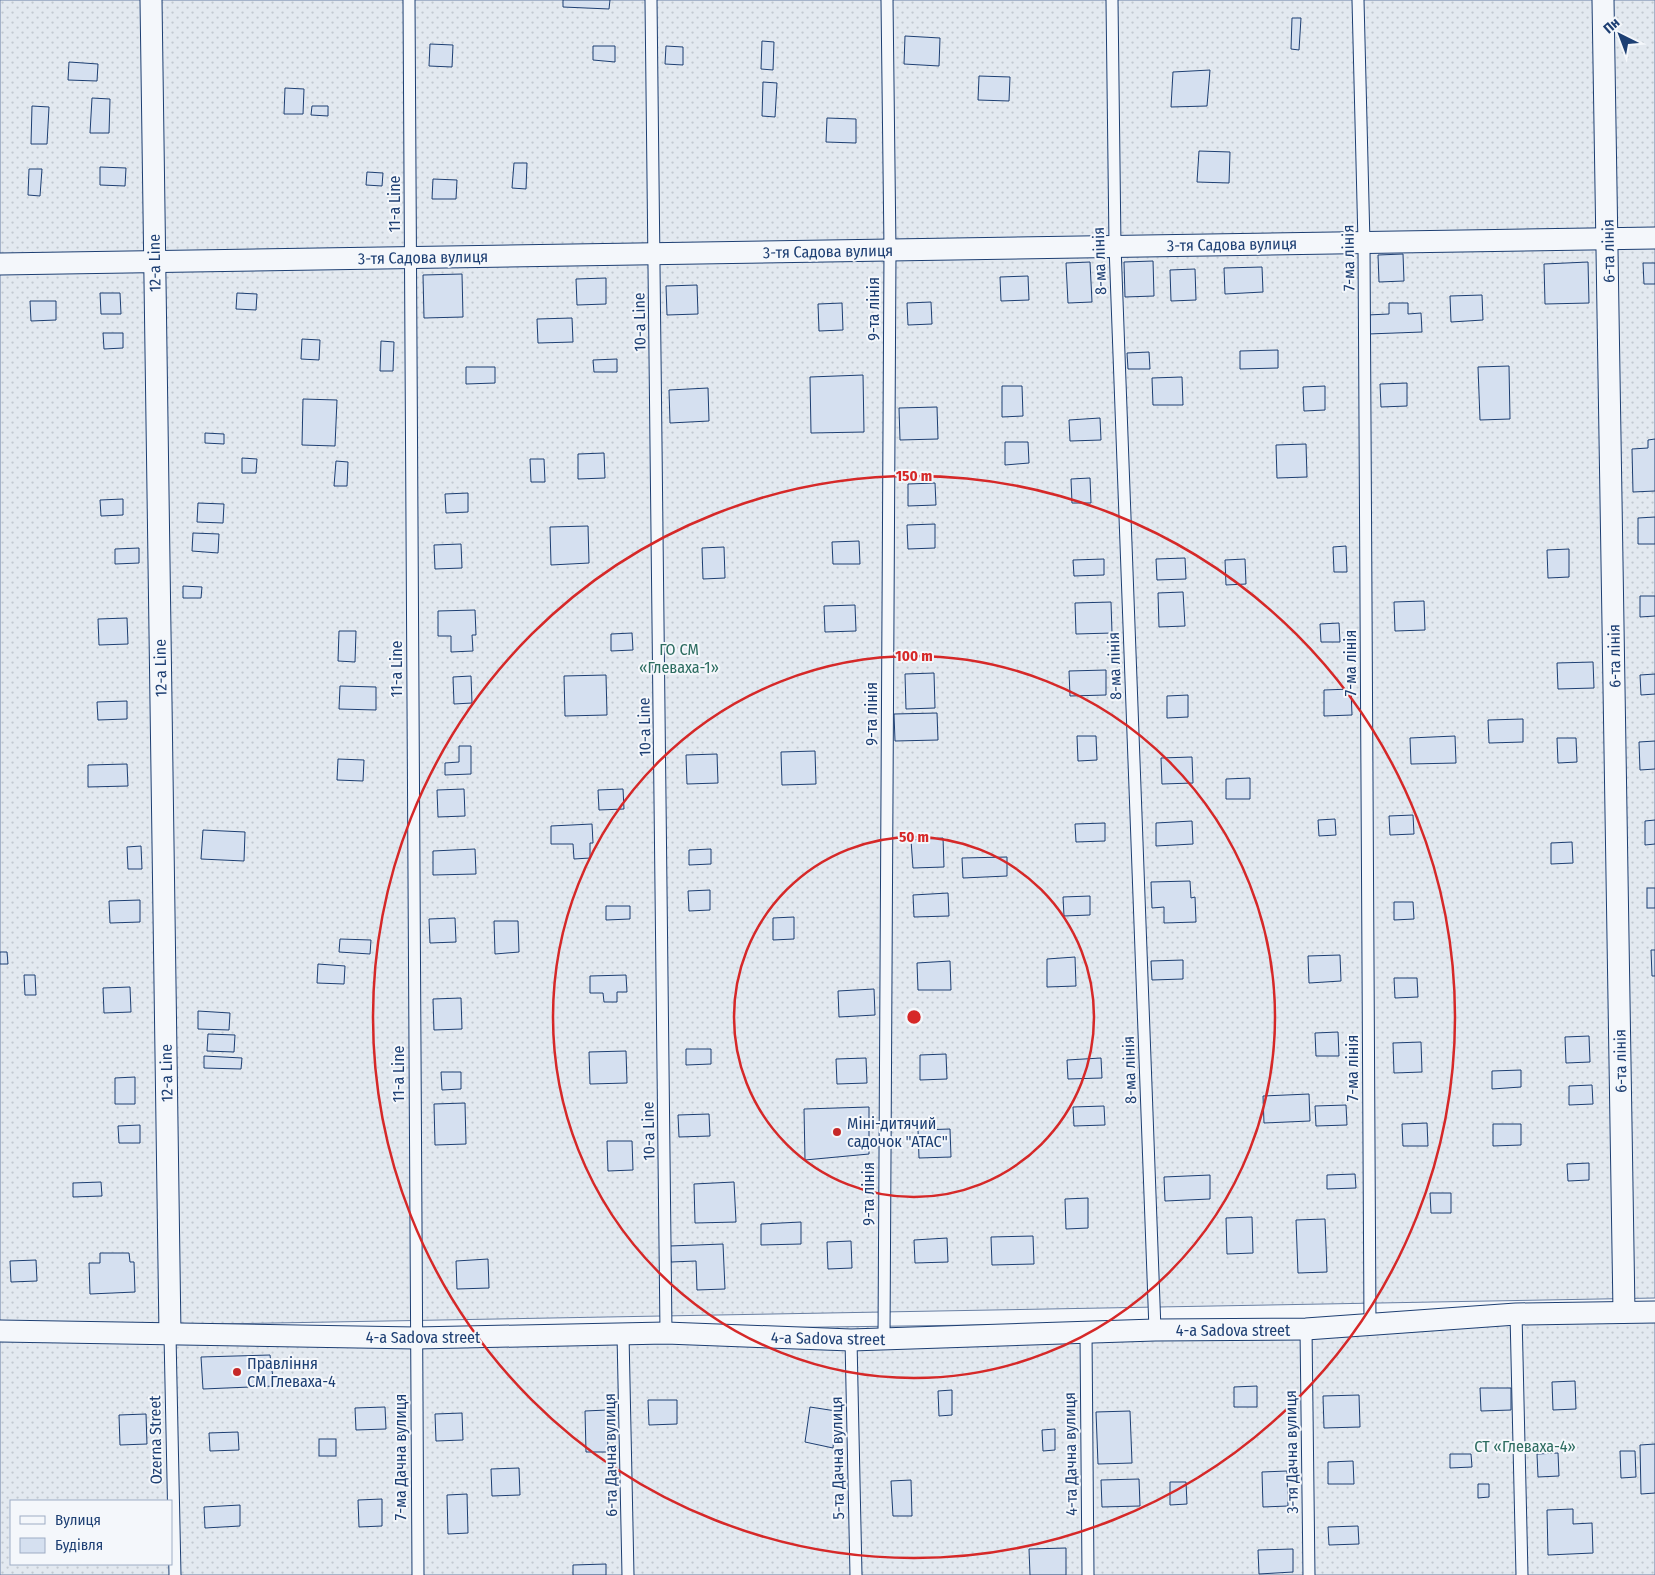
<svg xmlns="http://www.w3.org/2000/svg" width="1655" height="1575" font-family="'Fira Sans Condensed',sans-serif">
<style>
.garden{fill:url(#garden-dots);stroke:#687fa3;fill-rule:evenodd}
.building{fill:#d5e0f0;stroke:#1d3f73}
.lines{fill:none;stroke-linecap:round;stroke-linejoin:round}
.lane-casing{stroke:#1d3f73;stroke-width:13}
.street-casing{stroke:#1d3f73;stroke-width:23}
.lane{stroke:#f4f7fb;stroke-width:11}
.street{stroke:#f4f7fb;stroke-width:21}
.ring{fill:none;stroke:#d62828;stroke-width:2.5}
.poi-dot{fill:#c62828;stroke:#f4f7fb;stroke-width:2}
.labels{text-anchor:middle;stroke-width:4;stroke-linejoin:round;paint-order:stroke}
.street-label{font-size:16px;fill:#1d3f73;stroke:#f4f7fb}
.park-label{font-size:16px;fill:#2c6c60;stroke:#f4f7fb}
.poi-label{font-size:16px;fill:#1d3f73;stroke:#f4f7fb;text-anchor:start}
.centre{fill:#d62828;stroke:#f4f7fb;stroke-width:2.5}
.ring-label{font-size:15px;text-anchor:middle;font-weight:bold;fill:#d62828;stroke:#f4f7fb;stroke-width:4;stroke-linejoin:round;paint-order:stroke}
</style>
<defs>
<pattern id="garden-dots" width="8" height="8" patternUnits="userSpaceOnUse" patternTransform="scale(1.25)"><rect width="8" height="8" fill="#e3e9f0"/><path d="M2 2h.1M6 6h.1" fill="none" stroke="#c2c9d1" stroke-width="1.8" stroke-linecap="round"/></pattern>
</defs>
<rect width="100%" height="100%" fill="#f4f7fb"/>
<g class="garden">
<polygon points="0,0 1655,0 1655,1298 0,1328"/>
<path d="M 1655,1316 L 1655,1575 L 0,1575 L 0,1338 ZM 11,1501 L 171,1501 L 171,1564 L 11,1564 Z"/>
</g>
<g class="building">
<polygon points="563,0 610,0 609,9 563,7"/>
<polygon points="1292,18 1301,18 1299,50 1291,49"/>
<polygon points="905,36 940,38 939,66 904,64"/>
<polygon points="762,41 774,42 773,70 761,69"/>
<polygon points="430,44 453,45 452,67 429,66"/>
<polygon points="593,46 615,46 615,62 593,60"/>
<polygon points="666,46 683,47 683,65 665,64"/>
<polygon points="69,62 98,64 97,81 68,80"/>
<polygon points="1210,70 1207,106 1171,107 1173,72"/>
<polygon points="979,76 1010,77 1009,101 978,100"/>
<polygon points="763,82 777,83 775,117 762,116"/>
<polygon points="285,88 304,89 303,114 284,114"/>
<polygon points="92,98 110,99 109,133 90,133"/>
<polygon points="32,106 49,107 47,144 31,144"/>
<polygon points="312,106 328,106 328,116 311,115"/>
<polygon points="827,118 856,119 856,143 826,142"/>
<polygon points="1199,151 1230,152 1229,183 1197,182"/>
<polygon points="514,163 527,163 526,189 512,188"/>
<polygon points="100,167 126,168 125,186 100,185"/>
<polygon points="29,169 42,169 40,196 28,195"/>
<polygon points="367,172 383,173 382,186 366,185"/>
<polygon points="433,179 457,180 456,199 432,199"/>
<polygon points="1403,254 1404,281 1379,282 1378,255"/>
<polygon points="1153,261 1154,296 1125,297 1124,262"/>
<polygon points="1090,262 1092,302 1068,303 1066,263"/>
<polygon points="1588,262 1589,303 1545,304 1544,264"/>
<polygon points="1643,263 1655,263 1655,284 1644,284"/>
<polygon points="1262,267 1263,292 1225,294 1224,268"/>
<polygon points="1195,269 1196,300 1171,301 1170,270"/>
<polygon points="462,274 463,317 424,318 423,275"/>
<polygon points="1028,276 1029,300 1001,301 1000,277"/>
<polygon points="606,278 606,304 577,305 576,279"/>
<polygon points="697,285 698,314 667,315 666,286"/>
<polygon points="100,293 120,293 121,314 101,314"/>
<polygon points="237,293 257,294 256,310 236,309"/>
<polygon points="1482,295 1483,320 1451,322 1450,296"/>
<polygon points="30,301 56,301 56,320 31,321"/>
<polygon points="931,302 932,324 908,325 907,303"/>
<polygon points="842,303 843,330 819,331 818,304"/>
<polygon points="1389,303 1408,303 1408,314 1421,313 1422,332 1368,334 1367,315 1389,314"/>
<polygon points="572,318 573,342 538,343 537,319"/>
<polygon points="103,333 123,333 123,348 104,349"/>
<polygon points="302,339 320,340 319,360 301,359"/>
<polygon points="381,341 394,342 393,371 380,371"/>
<polygon points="1278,350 1278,368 1240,369 1240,351"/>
<polygon points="1149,352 1150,369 1128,369 1127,353"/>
<polygon points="617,359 617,372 594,372 593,360"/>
<polygon points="1509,366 1510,419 1480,420 1478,367"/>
<polygon points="466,367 495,367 495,383 466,384"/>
<polygon points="863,375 864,432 811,433 810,377"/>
<polygon points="1182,377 1183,405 1153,405 1152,378"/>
<polygon points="1407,383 1407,406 1381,407 1380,384"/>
<polygon points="1002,386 1022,386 1023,416 1002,417"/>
<polygon points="1325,386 1325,410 1304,411 1303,387"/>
<polygon points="708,388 709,421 670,423 669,390"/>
<polygon points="303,399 337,400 335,446 302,445"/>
<polygon points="937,407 938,439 900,440 899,408"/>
<polygon points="1100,418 1101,440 1070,441 1069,420"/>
<polygon points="205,433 224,434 224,444 205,443"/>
<polygon points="1655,439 1655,491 1633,492 1632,449 1648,448 1648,440"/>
<polygon points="1005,442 1028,442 1029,463 1005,465"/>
<polygon points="1306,444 1307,477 1277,478 1276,445"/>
<polygon points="604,453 605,478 578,479 578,454"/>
<polygon points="242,458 257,459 256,473 242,473"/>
<polygon points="530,459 544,459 545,482 531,482"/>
<polygon points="336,461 348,462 347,486 334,486"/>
<polygon points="1090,478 1091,503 1072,503 1071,479"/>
<polygon points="935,483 936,505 908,506 908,484"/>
<polygon points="468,493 468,512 446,513 445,494"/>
<polygon points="123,499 123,515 101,516 100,500"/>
<polygon points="198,503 224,504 223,523 197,522"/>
<polygon points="1655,517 1655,544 1638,544 1638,518"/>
<polygon points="935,524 935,548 908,549 907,525"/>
<polygon points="588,526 589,563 551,565 550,527"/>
<polygon points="193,533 219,534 218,553 192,551"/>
<polygon points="859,541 860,564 833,564 832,542"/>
<polygon points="461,544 462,568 435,569 434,545"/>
<polygon points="1346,546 1347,572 1334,572 1333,547"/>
<polygon points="724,547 725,578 703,579 702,548"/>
<polygon points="139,548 139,563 115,564 115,549"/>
<polygon points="1569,549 1569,577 1548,578 1547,550"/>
<polygon points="1185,558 1186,579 1157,580 1156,559"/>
<polygon points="1104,559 1104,575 1074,576 1073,560"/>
<polygon points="1245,559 1246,584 1226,585 1225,560"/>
<polygon points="183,586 202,587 201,598 183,598"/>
<polygon points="1183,592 1185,626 1159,627 1158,593"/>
<polygon points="1640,596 1655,596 1655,616 1640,617"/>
<polygon points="1424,601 1425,630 1395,631 1394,602"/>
<polygon points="1111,602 1112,633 1076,634 1075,603"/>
<polygon points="855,605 856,631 825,632 824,606"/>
<polygon points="475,610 476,635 472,635 473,651 451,652 451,636 438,636 438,611"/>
<polygon points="127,618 128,644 99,645 98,619"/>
<polygon points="1339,623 1340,642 1321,642 1320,624"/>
<polygon points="339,631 356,631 355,662 338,661"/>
<polygon points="632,633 633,650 611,651 611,634"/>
<polygon points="1593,662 1594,688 1558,689 1557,663"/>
<polygon points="1106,670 1106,695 1070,696 1069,671"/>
<polygon points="934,673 935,708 906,709 905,674"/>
<polygon points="1655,674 1655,694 1641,695 1640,675"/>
<polygon points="606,675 607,715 565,716 564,676"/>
<polygon points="471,676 472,703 454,704 453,677"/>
<polygon points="340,686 376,687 376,710 339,709"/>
<polygon points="1351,689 1352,715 1324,716 1324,690"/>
<polygon points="1188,695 1188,717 1167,718 1167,696"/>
<polygon points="127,701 127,719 98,720 97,702"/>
<polygon points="937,713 938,740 895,741 894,714"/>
<polygon points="1523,719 1523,742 1489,743 1488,720"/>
<polygon points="1077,736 1096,736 1097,760 1078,761"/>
<polygon points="1455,736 1456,763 1411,764 1410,738"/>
<polygon points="1557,738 1576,738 1577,762 1558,763"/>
<polygon points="1655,741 1655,769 1640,770 1639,742"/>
<polygon points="459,746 471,746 471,774 445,775 445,763 459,762"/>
<polygon points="815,751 816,784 782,785 781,752"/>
<polygon points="717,754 718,783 687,784 686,755"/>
<polygon points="1192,757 1193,783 1162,784 1161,758"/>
<polygon points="338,759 364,760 363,781 337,780"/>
<polygon points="127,764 128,786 88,787 88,765"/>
<polygon points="1250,778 1250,799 1226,799 1226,779"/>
<polygon points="464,789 465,816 438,817 437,790"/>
<polygon points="623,789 624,809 599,810 598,790"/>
<polygon points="1413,815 1414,834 1390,835 1389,816"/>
<polygon points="1335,819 1336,835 1319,836 1318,820"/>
<polygon points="1655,820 1655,844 1645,845 1645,821"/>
<polygon points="1192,821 1193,844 1156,846 1156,823"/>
<polygon points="1105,823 1105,841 1076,842 1075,824"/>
<polygon points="592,824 593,843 590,843 590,858 574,859 573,844 551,844 551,826"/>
<polygon points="203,830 245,832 244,861 201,859"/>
<polygon points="943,838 944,867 913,868 911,840"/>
<polygon points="1572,842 1573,863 1551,864 1551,843"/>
<polygon points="141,846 142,869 128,869 127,847"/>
<polygon points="475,849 476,874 433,875 433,851"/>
<polygon points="711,849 711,864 689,865 689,850"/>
<polygon points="1007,857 1007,876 963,878 962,858"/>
<polygon points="1190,881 1191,898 1195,897 1196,922 1164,923 1164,907 1152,908 1151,882"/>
<rect x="1647" y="888" width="8" height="20"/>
<polygon points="710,890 710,910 689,911 688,891"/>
<polygon points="948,893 949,916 914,917 913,895"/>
<polygon points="1090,896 1090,915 1064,916 1063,897"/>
<polygon points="140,900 140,922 110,923 109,901"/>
<polygon points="1394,902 1413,902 1414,919 1394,920"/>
<polygon points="606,906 630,906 630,919 606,920"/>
<polygon points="794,917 794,939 773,940 773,918"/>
<polygon points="455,918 456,942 430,943 429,919"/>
<polygon points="494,921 518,921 519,952 495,954"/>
<polygon points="340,939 371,940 370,954 339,952"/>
<polygon points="1651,950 1655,950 1655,976 1652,976"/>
<polygon points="0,952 7,952 8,964 0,964"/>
<polygon points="1340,955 1341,981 1309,983 1308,956"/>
<polygon points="1075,957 1076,986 1047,987 1047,959"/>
<polygon points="1183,960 1183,979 1152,980 1151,961"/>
<polygon points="950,961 951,990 918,990 917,963"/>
<polygon points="318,964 345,966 344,984 317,983"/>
<polygon points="24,975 35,975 36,995 25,995"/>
<polygon points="626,975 627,992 617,992 617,1002 604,1002 603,993 590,993 590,976"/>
<polygon points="1394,978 1417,978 1418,997 1395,998"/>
<polygon points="130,987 131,1012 104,1013 103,988"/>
<polygon points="874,989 875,1015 839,1017 838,991"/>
<polygon points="461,998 462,1029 434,1030 433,999"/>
<polygon points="198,1011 230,1013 229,1030 198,1029"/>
<polygon points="1338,1032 1339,1056 1316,1056 1315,1033"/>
<polygon points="208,1034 235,1035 234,1052 207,1051"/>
<polygon points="1589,1036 1590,1062 1566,1063 1565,1037"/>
<polygon points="1421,1042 1422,1072 1394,1073 1393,1043"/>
<polygon points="686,1049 711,1049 711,1064 686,1065"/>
<polygon points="626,1051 627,1083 590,1084 589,1052"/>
<polygon points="946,1054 947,1079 920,1080 920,1055"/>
<polygon points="204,1056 242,1058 241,1069 204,1068"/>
<polygon points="866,1058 867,1083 837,1084 836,1059"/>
<polygon points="1101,1058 1102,1078 1068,1079 1067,1060"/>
<polygon points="1521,1070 1521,1087 1492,1089 1492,1071"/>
<polygon points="441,1072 461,1072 461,1089 442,1090"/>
<polygon points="135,1077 135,1104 115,1104 115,1078"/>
<polygon points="1592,1085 1593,1104 1569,1105 1569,1086"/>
<polygon points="1309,1094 1310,1121 1264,1123 1263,1096"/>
<polygon points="465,1103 466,1144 435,1145 434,1104"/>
<polygon points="1346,1105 1347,1125 1316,1126 1315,1106"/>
<polygon points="1104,1106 1105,1125 1074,1126 1073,1107"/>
<polygon points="869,1107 869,1154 805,1160 804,1109"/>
<polygon points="709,1114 710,1136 679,1137 678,1115"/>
<polygon points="1427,1123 1428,1146 1403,1146 1402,1124"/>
<polygon points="1493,1124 1521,1124 1521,1145 1493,1146"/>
<polygon points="140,1125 140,1143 119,1143 118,1126"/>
<polygon points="950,1129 951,1157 919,1158 918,1130"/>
<polygon points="607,1141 632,1141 633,1170 608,1171"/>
<polygon points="1589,1163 1589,1180 1568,1181 1567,1164"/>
<polygon points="1355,1174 1356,1188 1327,1189 1327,1175"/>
<polygon points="1210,1175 1210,1199 1165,1201 1164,1177"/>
<polygon points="101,1182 102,1196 73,1197 73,1183"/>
<polygon points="734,1182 736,1222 695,1223 694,1184"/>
<polygon points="1430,1193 1451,1193 1451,1213 1431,1213"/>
<polygon points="1088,1198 1088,1228 1066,1229 1065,1199"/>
<polygon points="1252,1217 1253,1253 1227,1254 1226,1218"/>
<polygon points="1325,1219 1327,1272 1298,1273 1296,1220"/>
<polygon points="801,1222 801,1244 761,1245 761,1224"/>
<polygon points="1033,1236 1034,1264 992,1265 991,1237"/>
<polygon points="947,1238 948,1262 915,1263 914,1240"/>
<polygon points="851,1241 852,1268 828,1269 827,1242"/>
<polygon points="723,1244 725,1289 697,1290 696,1261 671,1262 670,1246"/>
<polygon points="100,1253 129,1253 130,1262 134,1262 135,1292 90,1294 89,1263 100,1263"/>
<polygon points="488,1259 489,1288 457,1289 456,1261"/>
<polygon points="36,1260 37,1281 11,1282 10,1261"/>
<polygon points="270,1355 274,1386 203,1389 201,1357"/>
<polygon points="1575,1381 1576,1409 1553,1410 1552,1382"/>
<polygon points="1257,1386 1257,1407 1234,1407 1234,1387"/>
<polygon points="1480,1388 1511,1388 1511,1410 1481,1411"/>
<polygon points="952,1390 952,1415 939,1416 938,1391"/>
<polygon points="1359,1395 1360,1427 1324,1428 1323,1396"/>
<polygon points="648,1400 677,1400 677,1424 649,1425"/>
<polygon points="385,1407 386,1429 356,1430 355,1408"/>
<polygon points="810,1407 836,1411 833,1448 805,1442"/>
<polygon points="607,1410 608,1452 586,1452 585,1411"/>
<polygon points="1130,1411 1132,1463 1098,1464 1096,1412"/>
<polygon points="462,1413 463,1440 436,1441 435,1414"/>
<polygon points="146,1414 147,1444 120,1445 119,1415"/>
<polygon points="1055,1429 1055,1450 1043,1451 1042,1430"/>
<polygon points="238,1432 239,1450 210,1451 209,1433"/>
<rect x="319" y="1439" width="17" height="17"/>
<polygon points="1655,1444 1655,1493 1641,1494 1640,1445"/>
<polygon points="1620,1451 1635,1451 1636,1477 1621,1478"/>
<polygon points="1558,1453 1559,1476 1538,1477 1537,1454"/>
<polygon points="1450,1454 1471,1454 1472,1467 1450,1468"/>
<polygon points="1353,1461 1354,1484 1328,1484 1328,1462"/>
<polygon points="519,1468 520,1495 492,1496 491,1469"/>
<polygon points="1287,1471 1288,1506 1263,1507 1262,1472"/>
<polygon points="1139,1479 1140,1506 1102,1507 1101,1480"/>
<polygon points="911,1480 912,1516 893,1516 891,1481"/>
<polygon points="1170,1482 1186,1482 1187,1504 1170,1505"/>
<polygon points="1478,1484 1489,1484 1489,1497 1478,1498"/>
<polygon points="467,1494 468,1533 448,1534 447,1495"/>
<polygon points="382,1499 382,1526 359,1527 358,1500"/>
<polygon points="240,1505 240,1526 205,1528 204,1507"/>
<polygon points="1573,1509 1573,1524 1592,1523 1593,1553 1548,1555 1547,1510"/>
<polygon points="1358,1526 1359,1544 1329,1545 1328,1527"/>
<polygon points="1066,1548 1066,1575 1030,1575 1029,1549"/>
<polygon points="1293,1549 1293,1572 1259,1574 1258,1550"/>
<polygon points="606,1564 606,1575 573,1575 573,1565"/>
</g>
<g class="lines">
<g class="lane-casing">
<g id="lane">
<polyline points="409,0 418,1575"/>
<polyline points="651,0 666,1333"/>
<polyline points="1112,0 1115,246 1155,1330"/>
<polyline points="1358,0 1364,243 1370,1325"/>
<polyline points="1516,1314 1522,1575"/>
<polyline points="1306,1329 1309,1575"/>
<polyline points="623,1334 628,1575"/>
<polyline points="1086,1334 1088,1575"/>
<polyline points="170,1335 175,1575"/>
<polyline points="884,1339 890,250 887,0"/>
<polyline points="851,1340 856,1575"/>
</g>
</g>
<g class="street-casing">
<g id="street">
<polyline points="151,0 170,1335"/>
<polyline points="1603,0 1624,1312"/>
<polyline points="0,264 1655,238"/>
<polyline points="0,1331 416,1338 666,1333 851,1340 1155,1330 1306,1329 1516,1314 1655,1312"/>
</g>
</g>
<use href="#lane" class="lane"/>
<use href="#street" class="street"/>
</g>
<g class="ring">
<circle cx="914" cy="1017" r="180"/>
<circle cx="914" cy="1017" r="361"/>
<circle cx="914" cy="1017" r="541"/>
</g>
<g class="poi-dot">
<circle cx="837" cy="1132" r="5"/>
<circle cx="237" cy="1372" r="5"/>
</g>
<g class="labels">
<g class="street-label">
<text transform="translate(394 204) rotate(-90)" y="6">11-a Line</text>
<text transform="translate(1232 244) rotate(-1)" y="6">3-тя Садова вулиця</text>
<text transform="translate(828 251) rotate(-1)" y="6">3-тя Садова вулиця</text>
<text transform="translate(1608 251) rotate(-91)" y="6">6-та лінія</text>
<text transform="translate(423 257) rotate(-1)" y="6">3-тя Садова вулиця</text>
<text transform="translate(1348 258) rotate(-91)" y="6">7-ма лінія</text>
<text transform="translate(1099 261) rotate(-92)" y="6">8-ма лінія</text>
<text transform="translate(154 263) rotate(-91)" y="6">12-a Line</text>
<text transform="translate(873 309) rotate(-90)" y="6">9-та лінія</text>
<text transform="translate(639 322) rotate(-91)" y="6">10-a Line</text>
<text transform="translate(1614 656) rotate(-91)" y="6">6-та лінія</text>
<text transform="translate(1350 663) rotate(-90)" y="6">7-ма лінія</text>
<text transform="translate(1114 666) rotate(-92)" y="6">8-ма лінія</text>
<text transform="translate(160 668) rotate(-91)" y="6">12-a Line</text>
<text transform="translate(396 669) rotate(-90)" y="6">11-a Line</text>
<text transform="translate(871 714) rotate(-90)" y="6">9-та лінія</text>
<text transform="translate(644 727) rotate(-91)" y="6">10-a Line</text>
<text transform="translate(1620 1061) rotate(-91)" y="6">6-та лінія</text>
<text transform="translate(1352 1068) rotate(-90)" y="6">7-ма лінія</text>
<text transform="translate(1129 1070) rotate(-92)" y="6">8-ма лінія</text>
<text transform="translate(166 1073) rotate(-91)" y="6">12-a Line</text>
<text transform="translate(398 1074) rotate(-90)" y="6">11-a Line</text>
<text transform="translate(648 1131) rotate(-91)" y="6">10-a Line</text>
<text transform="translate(868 1194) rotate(-90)" y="6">9-та лінія</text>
<text x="1233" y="1336">4-a Sadova street</text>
<text x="423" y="1343">4-a Sadova street</text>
<text transform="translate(828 1338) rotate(1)" y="6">4-a Sadova street</text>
<text transform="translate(155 1440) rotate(-91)" y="6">Ozerna Street</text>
<text transform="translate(1291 1452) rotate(-91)" y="6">3-тя Дачна вулиця</text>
<text transform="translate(1070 1454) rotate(-91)" y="6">4-та Дачна вулиця</text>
<text transform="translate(610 1455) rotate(-91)" y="6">6-та Дачна вулиця</text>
<text transform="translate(400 1457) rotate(-90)" y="6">7-ма Дачна вулиця</text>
<text transform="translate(837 1458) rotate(-91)" y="6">5-та Дачна вулиця</text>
</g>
<g class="park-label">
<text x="679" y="655">ГО СМ<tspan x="679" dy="18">«Глеваха-1»</tspan></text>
<text x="1525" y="1452">СТ «Глеваха-4»</text>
</g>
<g class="poi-label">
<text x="847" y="1129">Міні-дитячий<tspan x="847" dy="18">садочок "АТАС"</tspan></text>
<text x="247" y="1369">Правління<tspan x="247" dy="18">СМ Глеваха-4</tspan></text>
</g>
</g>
<circle cx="914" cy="1017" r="8" class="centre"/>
<g class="ring-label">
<text x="914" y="481">150 m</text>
<text x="914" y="661">100 m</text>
<text x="914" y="842">50 m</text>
</g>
<rect x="10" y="1500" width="162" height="65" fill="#f4f7fb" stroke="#9eadc5"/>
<rect x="20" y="1516" width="25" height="8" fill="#f4f7fb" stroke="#9eadc5"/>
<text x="55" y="1525" font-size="15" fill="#1d3f73">Вулиця</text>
<rect x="20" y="1538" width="25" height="15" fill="#d5e0f0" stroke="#9eadc5"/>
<text x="55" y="1550" font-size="15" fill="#1d3f73">Будівля</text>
<g transform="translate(1620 35) rotate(318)" stroke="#f4f7fb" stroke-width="4" paint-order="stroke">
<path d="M0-4L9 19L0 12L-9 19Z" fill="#1d3f73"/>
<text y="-8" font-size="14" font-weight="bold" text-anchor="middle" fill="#1d3f73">Пн</text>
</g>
</svg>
